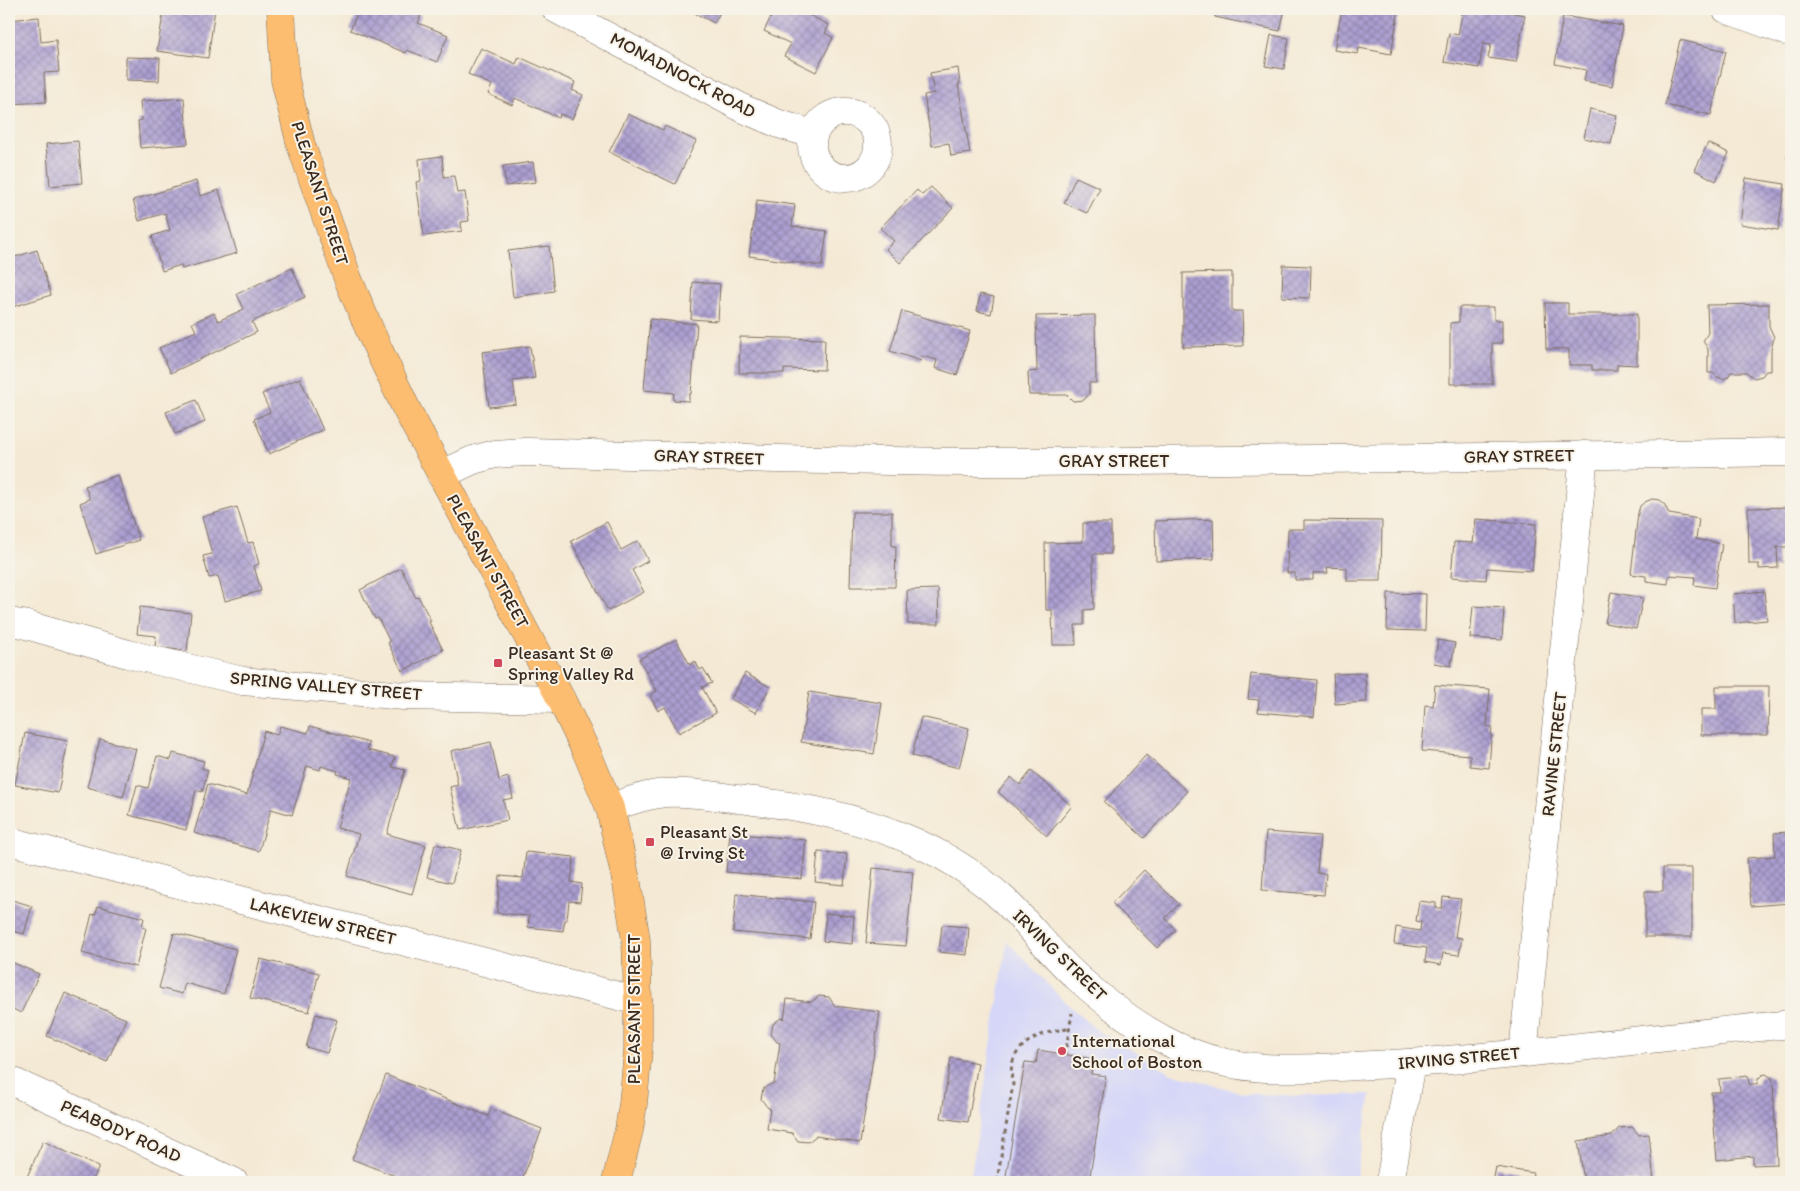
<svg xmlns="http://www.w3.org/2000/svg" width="1800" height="1191" font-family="Itim,sans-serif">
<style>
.built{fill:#d6d7f8}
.building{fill:url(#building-cross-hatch)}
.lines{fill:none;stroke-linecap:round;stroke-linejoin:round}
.minor-casing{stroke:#7c6d5e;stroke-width:29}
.tertiary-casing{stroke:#7c6d5e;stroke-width:29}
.primary-casing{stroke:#7c6d5e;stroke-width:29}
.path{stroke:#7c6d5e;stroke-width:3;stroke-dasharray:4 4;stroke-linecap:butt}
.minor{stroke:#fff;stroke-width:28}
.tertiary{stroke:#fff;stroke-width:28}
.primary{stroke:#fcbd6f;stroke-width:28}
.poi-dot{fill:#d1495b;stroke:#f7f3e8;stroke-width:2}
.labels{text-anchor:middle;stroke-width:4;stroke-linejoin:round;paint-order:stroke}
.street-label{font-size:18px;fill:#3b2a1e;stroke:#f7f3e8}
.poi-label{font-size:18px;fill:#3b2a1e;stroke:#f7f3e8;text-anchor:start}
</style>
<defs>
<pattern id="building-cross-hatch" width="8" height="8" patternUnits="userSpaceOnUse" patternTransform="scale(1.25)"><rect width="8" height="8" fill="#ac9fd1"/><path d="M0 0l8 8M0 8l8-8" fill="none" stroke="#8d82a9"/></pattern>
</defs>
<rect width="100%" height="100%" fill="#f7f3e8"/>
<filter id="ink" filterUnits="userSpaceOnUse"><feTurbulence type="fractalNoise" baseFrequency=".02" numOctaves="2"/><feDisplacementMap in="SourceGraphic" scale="10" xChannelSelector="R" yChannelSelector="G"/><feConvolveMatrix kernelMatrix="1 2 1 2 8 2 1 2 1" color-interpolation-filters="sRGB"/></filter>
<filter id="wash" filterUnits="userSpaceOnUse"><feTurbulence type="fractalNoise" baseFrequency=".0096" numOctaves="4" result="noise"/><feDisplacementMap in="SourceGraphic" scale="20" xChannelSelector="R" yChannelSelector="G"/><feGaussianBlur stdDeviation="1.12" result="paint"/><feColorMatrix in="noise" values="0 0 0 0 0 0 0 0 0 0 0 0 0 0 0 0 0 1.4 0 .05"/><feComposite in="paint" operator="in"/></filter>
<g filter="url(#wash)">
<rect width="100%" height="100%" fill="#f4e9d4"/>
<polygon class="built" points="1007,941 1065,1002 1097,1030 1171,1073 1243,1093 1297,1096 1371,1094 1355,1182 970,1182"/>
<g id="blocks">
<g class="building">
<polygon points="164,9 215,9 208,58 157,51"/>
<polygon points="359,9 405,9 421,15 418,23 448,35 437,62 407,50 406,53 350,30"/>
<polygon points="687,9 722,9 714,23"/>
<polygon points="775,9 797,9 829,25 825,33 833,38 816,72 784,56 791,44 764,31"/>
<polygon points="1217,9 1285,9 1280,31 1215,17"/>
<polygon points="1342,9 1399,9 1391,54 1359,48 1358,54 1334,50"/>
<polygon points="1463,9 1492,9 1525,15 1516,62 1488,58 1491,45 1483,44 1479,68 1444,62 1449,33 1458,35"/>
<polygon points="1563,16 1623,26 1612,86 1584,81 1586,70 1555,64"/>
<polygon points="39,17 41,42 56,40 59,72 44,73 46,102 9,104 9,20"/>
<polygon points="1271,35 1289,38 1284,69 1265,66"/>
<polygon points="1680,40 1726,51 1711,115 1665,105"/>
<polygon points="481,48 516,64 519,57 575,82 572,90 583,95 572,119 560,114 559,118 515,98 512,105 488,94 492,85 468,74"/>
<polygon points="126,57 160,58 159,81 126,80"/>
<polygon points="958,68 960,84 958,84 970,153 951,156 949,143 932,146 924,95 934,93 930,73"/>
<polygon points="184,98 188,144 140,148 138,121 142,120 140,101"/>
<polygon points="1590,109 1617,115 1611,144 1584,138"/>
<polygon points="628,114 663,130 665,126 696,141 675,184 609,152"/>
<polygon points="1790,134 1791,134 1791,158 1787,158"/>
<polygon points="78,141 82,183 50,186 46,144"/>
<polygon points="1708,143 1729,153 1716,181 1695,170"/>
<polygon points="442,156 444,177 454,176 457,193 465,192 469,221 461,222 462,231 424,236 416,182 421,181 419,159"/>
<polygon points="533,162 536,182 506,186 503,166"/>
<polygon points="1076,177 1100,188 1087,213 1064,203"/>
<polygon points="1746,178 1785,184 1778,230 1740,224"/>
<polygon points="196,181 200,196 219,190 237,253 182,269 181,265 162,271 152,236 170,230 165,213 139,221 133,200"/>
<polygon points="931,187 953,208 900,263 886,249 894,241 880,228 917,190 922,195"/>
<polygon points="757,200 795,205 792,226 827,231 822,266 749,256"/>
<polygon points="549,246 554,291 513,297 508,251"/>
<polygon points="37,250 51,295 9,308 9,259"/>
<polygon points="1283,265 1311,266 1310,298 1282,297"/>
<polygon points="292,268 305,297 252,322 257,332 171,373 159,348 196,331 192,323 214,313 218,321 244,309 237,294"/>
<polygon points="1232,272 1232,311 1242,311 1243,346 1183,347 1183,273"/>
<polygon points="693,282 720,284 718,321 691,319"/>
<polygon points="980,294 994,297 991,314 977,311"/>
<polygon points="1545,303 1568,303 1568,314 1637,314 1637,365 1617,364 1617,370 1592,370 1592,365 1569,365 1569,349 1546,349"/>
<polygon points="1769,304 1769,326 1774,337 1771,350 1771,371 1766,371 1762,376 1754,378 1746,372 1731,372 1728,377 1723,379 1717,377 1713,373 1708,373 1708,349 1703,341 1708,333 1707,305"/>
<polygon points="1459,307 1494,307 1494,320 1502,320 1502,343 1492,343 1492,384 1450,384 1450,323 1459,322"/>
<polygon points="902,311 970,331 957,375 935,368 937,360 922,356 921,361 890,351"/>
<polygon points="1095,315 1096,383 1089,383 1089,394 1084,400 1073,401 1067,395 1029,395 1028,372 1037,371 1036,316"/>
<polygon points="650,319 697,324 691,394 689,394 689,401 673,400 674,393 644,390"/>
<polygon points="740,337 825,339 824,370 784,369 784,373 739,373"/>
<polygon points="530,346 535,378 513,381 516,404 489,407 482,352"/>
<polygon points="300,378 323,430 269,454 254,419 270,412 262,394"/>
<polygon points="196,400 205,422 175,434 166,412"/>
<polygon points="118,475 139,540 96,554 80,503 90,499 85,486"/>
<polygon points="1652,499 1659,500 1665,505 1669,514 1699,519 1696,539 1722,544 1715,588 1694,585 1695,577 1669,575 1668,584 1646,581 1646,576 1631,574 1638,513 1640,506 1645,502"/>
<polygon points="237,507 248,543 253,542 259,564 254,566 261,591 225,601 218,576 209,578 203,556 212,554 202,517"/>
<polygon points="1791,507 1791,547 1777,547 1778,568 1759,569 1759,564 1749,564 1748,508"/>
<polygon points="852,512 892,512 892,546 896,546 895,587 850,587"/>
<polygon points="1213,519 1214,559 1156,561 1155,521"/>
<polygon points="1476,519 1536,524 1532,571 1487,568 1486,580 1451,577 1454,542 1473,543"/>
<polygon points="1304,520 1382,521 1381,581 1347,581 1347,568 1327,567 1328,573 1313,573 1313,580 1295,580 1295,573 1287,573 1288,529 1304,529"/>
<polygon points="607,522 621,550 638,541 648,561 632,570 644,592 608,611 571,541"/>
<polygon points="1083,523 1111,523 1111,554 1093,554 1094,609 1084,610 1084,625 1075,625 1076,645 1053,645 1052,610 1046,610 1045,543 1083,542"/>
<polygon points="401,568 416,598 418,596 431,621 429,622 443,650 402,671 388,643 390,642 378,618 375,619 360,590"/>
<polygon points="938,589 939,624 908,624 907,590"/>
<polygon points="1764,591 1767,620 1735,623 1733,594"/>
<polygon points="1611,592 1643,598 1636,629 1605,623"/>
<polygon points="1388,593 1426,594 1425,631 1387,630"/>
<polygon points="1473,606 1504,608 1502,640 1470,638"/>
<polygon points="140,607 191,613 187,651 155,647 156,636 137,634"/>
<polygon points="676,639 690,665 695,661 700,670 703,668 712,683 702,687 716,713 679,733 665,707 658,711 650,696 657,691 639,659"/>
<polygon points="1438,640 1455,643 1451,666 1434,663"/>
<polygon points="745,673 770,687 756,713 731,699"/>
<polygon points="1365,673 1367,702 1335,704 1333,674"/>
<polygon points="1251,674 1317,680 1314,717 1258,712 1259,700 1248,699"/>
<polygon points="1435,685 1490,689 1487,726 1492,727 1489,768 1470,766 1470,755 1422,751 1425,705 1433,706"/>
<polygon points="1716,686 1769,686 1768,735 1701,735 1701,709 1716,709"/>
<polygon points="809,692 882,703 874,754 801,742"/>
<polygon points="921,717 969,728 959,768 912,756"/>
<polygon points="280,726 308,733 310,726 369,743 367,750 395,757 392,767 405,770 387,834 426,845 412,894 347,876 359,834 337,828 351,778 337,774 338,771 321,766 320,770 307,766 292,815 271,809 259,851 194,833 208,784 247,795 264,731 277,735"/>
<polygon points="25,733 68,741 58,793 15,785"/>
<polygon points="100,739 136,749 123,797 87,787"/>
<polygon points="491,742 499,780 508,777 513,798 503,800 508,820 460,830 450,787 458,785 451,751"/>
<polygon points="173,753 204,761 202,768 208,770 202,792 196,790 186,830 129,815 137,785 148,788 157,756 171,760"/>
<polygon points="1146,755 1187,791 1144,838 1104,802"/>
<polygon points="1031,771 1072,806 1047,836 998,792 1011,777 1020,785"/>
<polygon points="1266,832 1320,836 1317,873 1326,874 1324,895 1262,890"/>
<polygon points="1791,832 1791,903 1751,906 1747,858 1775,856 1774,833"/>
<polygon points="730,833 806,840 802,879 726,872"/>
<polygon points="435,844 461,850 452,883 427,877"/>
<polygon points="526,852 574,857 571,882 582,884 580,902 569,901 567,920 565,920 563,931 528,927 529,916 497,913 500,876 523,878"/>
<polygon points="818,852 847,854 844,885 815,882"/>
<polygon points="873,868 913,872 906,946 866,943"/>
<polygon points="1663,868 1692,868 1692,937 1645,937 1645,891 1663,891"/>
<polygon points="1144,870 1179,904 1165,918 1176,930 1157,948 1112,903"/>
<polygon points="736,894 814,902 810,939 733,932"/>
<polygon points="1443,897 1461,899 1455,937 1462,938 1459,955 1443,953 1441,965 1425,962 1427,948 1394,944 1396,927 1420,931 1421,922 1416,921 1419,901 1436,903 1436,908 1442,908"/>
<polygon points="9,899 32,906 24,934 9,930"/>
<polygon points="98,906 144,918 142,927 146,928 136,967 82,953 92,914 95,915"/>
<polygon points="826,913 854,916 852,944 823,941"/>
<polygon points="942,925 969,927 967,955 939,952"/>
<polygon points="174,933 236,949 224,994 185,983 182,994 159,988"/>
<polygon points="260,959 319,973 309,1012 250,998"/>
<polygon points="9,961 39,974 21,1013 9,1007"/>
<polygon points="65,993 126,1019 107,1062 47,1036"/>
<polygon points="819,996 829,997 835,1006 880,1012 860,1143 816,1136 808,1142 798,1141 792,1133 767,1129 770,1108 768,1108 761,1099 763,1089 771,1084 774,1084 780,1043 777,1042 771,1034 773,1024 781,1018 784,1019 787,999 811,1002"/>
<polygon points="316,1014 337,1020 327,1053 306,1047"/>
<polygon points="1038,1050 1093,1059 1091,1074 1106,1076 1089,1182 1005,1182 1025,1062 1036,1063"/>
<polygon points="951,1058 978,1063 968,1122 941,1118"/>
<polygon points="1766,1074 1772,1078 1773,1082 1777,1164 1753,1165 1753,1156 1717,1160 1711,1092 1720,1092 1719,1079 1748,1076 1749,1084 1757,1084 1758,1079 1762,1075"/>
<polygon points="386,1075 488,1116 491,1109 542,1129 521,1182 410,1182 352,1159"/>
<polygon points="1632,1127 1639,1135 1649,1134 1654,1182 1584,1182 1578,1141 1612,1136 1619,1128"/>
<polygon points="43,1141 99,1167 92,1182 33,1182 26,1179"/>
<polygon points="1496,1167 1533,1173 1531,1182 1493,1182"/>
</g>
</g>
</g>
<g filter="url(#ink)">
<use href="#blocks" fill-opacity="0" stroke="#7c6d5e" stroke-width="1"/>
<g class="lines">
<g class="minor-casing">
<g id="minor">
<polyline points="556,9 744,109 779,124 813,134"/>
<polyline points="1726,9 1791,33"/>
<circle cx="845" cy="145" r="33"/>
<polyline points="9,622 23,624 128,654 243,681 404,696 561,699"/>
<path d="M 610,808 C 628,801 645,795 665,793 C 691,791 727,798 754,801 C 843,811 937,838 1004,900 C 1030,925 1052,955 1079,979 C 1112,1008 1149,1036 1190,1052 C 1249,1076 1311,1068 1373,1065 C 1513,1058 1652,1037 1791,1024"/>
<polyline points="9,841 638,1001"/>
<polyline points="1523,1053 1584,455"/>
<polyline points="9,1080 234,1182"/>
<polyline points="1390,1182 1411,1063"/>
</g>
</g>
<g class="tertiary-casing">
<path id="tertiary" d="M 441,475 L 473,460 L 495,454 L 525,452 C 693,457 860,462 1028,462 C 1282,461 1537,456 1791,452"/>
</g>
<g class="primary-casing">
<polyline id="primary" points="281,9 285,80 301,145 348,279 374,340 406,408 561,699 587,753 610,808 627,884 636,940 638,1001 638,1050 633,1104 629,1130 616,1182"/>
</g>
<g class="path">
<polyline points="1065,1055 1072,1013"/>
<path d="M 997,1181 L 1013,1084 C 1003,1048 1038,1031 1068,1029"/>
</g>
<use href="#minor" class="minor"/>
<use href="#tertiary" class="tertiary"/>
<use href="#primary" class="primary"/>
</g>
</g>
<g class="poi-dot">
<rect x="493" y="658" width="10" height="10" rx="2.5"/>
<rect x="645" y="837" width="10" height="10" rx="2.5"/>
<circle cx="1062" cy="1051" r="5"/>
</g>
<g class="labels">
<g class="street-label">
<text transform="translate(683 75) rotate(28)" y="6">MONADNOCK ROAD</text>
<text transform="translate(320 193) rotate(72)" y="6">PLEASANT STREET</text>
<text transform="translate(1519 456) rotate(-1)" y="6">GRAY STREET</text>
<text transform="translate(709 457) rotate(2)" y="6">GRAY STREET</text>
<text x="1114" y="467">GRAY STREET</text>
<text transform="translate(488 561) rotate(61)" y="6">PLEASANT STREET</text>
<text transform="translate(326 686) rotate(5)" y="6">SPRING VALLEY STREET</text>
<text transform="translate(1554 754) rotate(-84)" y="6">RAVINE STREET</text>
<text transform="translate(323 921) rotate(14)" y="6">LAKEVIEW STREET</text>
<text transform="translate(1060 955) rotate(44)" y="6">IRVING STREET</text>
<text transform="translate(634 1009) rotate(-90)" y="6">PLEASANT STREET</text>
<text transform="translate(1459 1058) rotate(-5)" y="6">IRVING STREET</text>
<text transform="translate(121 1131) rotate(24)" y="6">PEABODY ROAD</text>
</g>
<g class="poi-label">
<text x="508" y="659">Pleasant St @<tspan x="508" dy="21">Spring Valley Rd</tspan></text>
<text x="660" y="838">Pleasant St<tspan x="660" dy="21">@ Irving St</tspan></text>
<text x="1072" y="1047">International<tspan x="1072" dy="21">School of Boston</tspan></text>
</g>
</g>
<rect width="1800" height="1191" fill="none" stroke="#f7f3e8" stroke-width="30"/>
</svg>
